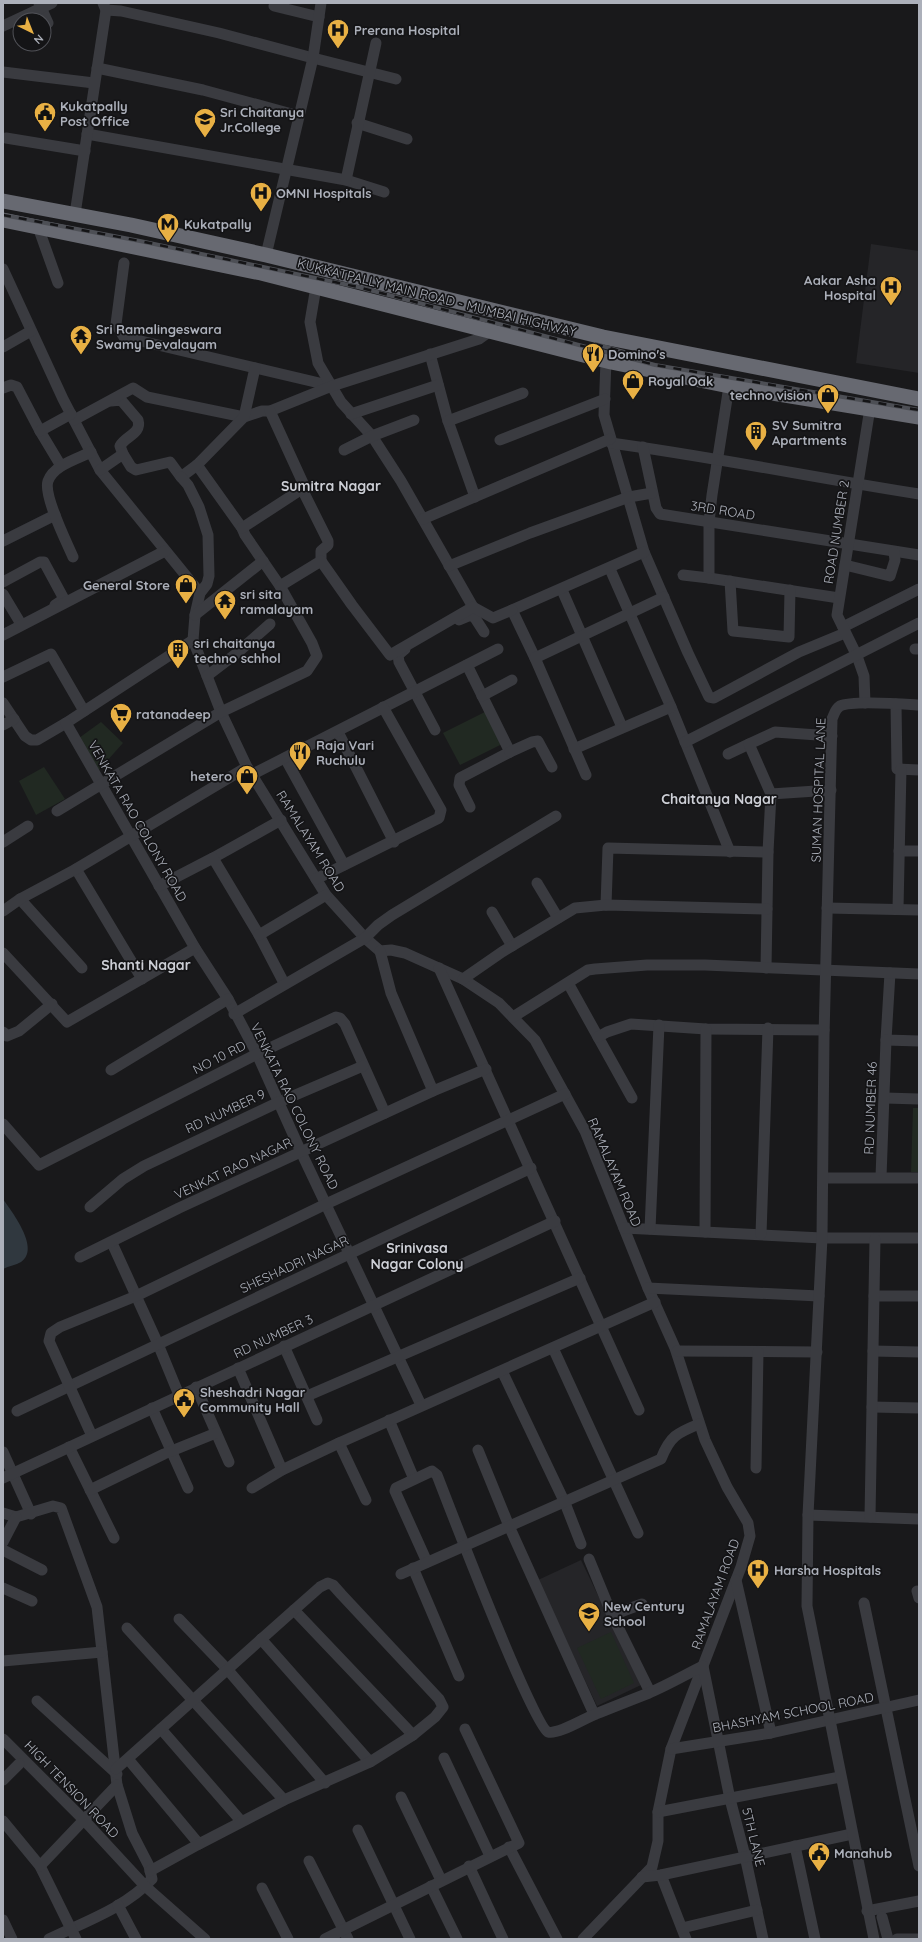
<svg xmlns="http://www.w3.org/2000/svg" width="922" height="1942" font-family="Quicksand,sans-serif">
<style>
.built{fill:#252528}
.green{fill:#212922}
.water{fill:#30383f}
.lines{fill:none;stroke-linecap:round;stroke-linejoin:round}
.minor{stroke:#3a3b40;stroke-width:11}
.highway{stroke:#676971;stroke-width:15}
.rail-casing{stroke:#4d4f55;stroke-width:4}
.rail{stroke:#141416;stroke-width:2.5;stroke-dasharray:8;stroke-linecap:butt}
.labels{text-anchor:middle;stroke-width:3.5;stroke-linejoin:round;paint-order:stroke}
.poi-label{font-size:13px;font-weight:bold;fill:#acb0ba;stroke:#141416;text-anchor:start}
.street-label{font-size:13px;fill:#acb0ba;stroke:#141416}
.neighbourhood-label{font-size:14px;font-weight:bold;fill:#cdcfd6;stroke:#141416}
</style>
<rect width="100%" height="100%" fill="#19191b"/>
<g class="built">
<polygon points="871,244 919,251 919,373 856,363"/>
<polygon points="581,1560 641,1685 597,1706 538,1580"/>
</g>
<g class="green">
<polygon points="485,712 502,744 460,765 443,733"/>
<polygon points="101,722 123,743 97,772 79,738"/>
<polygon points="44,767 65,799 36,815 19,781"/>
<polygon points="913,1108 919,1108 919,1172 911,1172"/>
<polygon points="611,1632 634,1683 601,1699 577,1648"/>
</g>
<path class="water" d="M 3,1199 C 12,1212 41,1249 21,1262 C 16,1265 9,1266 3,1269 Z"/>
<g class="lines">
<g class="minor">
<polyline points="39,3 48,23"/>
<polyline points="274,6 319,17"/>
<polyline points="106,10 121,11 219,33 313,58 396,79"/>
<polyline points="3,26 52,3"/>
<polyline points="97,68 203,90 299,116"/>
<polyline points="3,72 94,83"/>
<polyline points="357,123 407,139"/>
<polyline points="87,134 346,180 384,192"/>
<polyline points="6,138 85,151"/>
<polyline points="346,180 376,43"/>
<polyline points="75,214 106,10 103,3"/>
<polyline points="38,227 58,283"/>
<polyline points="266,255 313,58 321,3"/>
<polyline points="124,263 116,324 124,337 332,386"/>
<polyline points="3,269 63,399 100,470 200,593"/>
<polyline points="316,287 310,322 318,363 341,402 372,436 401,481 473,607"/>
<polyline points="3,347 31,331"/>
<polyline points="430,354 448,421 475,497"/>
<polyline points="606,360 604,415 644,552 688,653 709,697 714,698 799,652 845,633"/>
<polyline points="729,386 712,495 709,522 709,578 839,598"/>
<polyline points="3,388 11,385 17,387 40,431 61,466"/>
<path d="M 111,401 L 121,400 L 138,420 C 142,434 125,436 120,446 L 123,454"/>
<polyline points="351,414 438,385"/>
<polyline points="74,420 133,388 147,397 244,417 262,411 270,411 332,386 479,339 490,331"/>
<polyline points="448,421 523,393"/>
<polyline points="40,431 71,414"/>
<polyline points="500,440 605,399"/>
<path d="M 611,443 C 714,457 816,478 919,494"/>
<polyline points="643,447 656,508 660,514 919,555"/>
<polyline points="344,450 372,436 414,420"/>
<polyline points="197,465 242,528 245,535 280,586"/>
<polyline points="100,470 123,454 131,467 136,470 170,462 181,477 197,465 244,417 255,368"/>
<polyline points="181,477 188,485 199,507 208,535 209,576 207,584 200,593 195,615 193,640 221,712 247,767 326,895 365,938 380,951 391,950 405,953 463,979 499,1003 535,1040 585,1131 648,1288 675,1348 705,1440 727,1487 748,1523 750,1536 741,1567 671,1749 658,1812 658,1841 652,1867 583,1939"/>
<polyline points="302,489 328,541 328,545 321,551 321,561"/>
<polyline points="423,519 610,439"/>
<polyline points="242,528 302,489 303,483 270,411"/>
<polyline points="3,541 55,515"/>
<path d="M 73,557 C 67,543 43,495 48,481 C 54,465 77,459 91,452"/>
<polyline points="845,565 890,576 895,560 894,552"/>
<polyline points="449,566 530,533 629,497 652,493"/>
<polyline points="610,569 671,707 730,852"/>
<polyline points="683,575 709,578"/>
<polyline points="730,581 733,631 789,637 790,590"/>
<polyline points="3,582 40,562 44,562 64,599 55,605"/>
<polyline points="562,590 622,727"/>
<polyline points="3,594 21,624"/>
<polyline points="195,615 263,561"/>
<polyline points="459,620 471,615 475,618 484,632"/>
<polyline points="843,627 919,589"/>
<polyline points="3,635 165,551"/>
<polyline points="405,649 398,655 399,662 435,730"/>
<polyline points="915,649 919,649"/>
<polyline points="535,658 512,610 644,552"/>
<polyline points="467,665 510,752 460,778 459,785 470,807"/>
<polyline points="207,676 237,653 270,624"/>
<polyline points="3,677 51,654 84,711"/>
<polyline points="482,696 512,680"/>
<polyline points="3,703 25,736 31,740 37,740 66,723 193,640"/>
<polyline points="865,703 864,676 857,656 837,615 870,408"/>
<polyline points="896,704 897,769 919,770"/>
<polyline points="66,723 195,948 228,999 257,1054 301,1152 421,1405"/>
<polyline points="3,725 14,719"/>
<polyline points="338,732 394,842"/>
<polyline points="685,742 919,623"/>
<polyline points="574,749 671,707"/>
<polyline points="510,752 532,742 538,741 552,767"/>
<polyline points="728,754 749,744"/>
<polyline points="285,758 344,865"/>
<polyline points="253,774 498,649"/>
<polyline points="586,775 535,658 664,597"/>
<polyline points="771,794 749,744 775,732 832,736"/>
<polyline points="57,811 221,712 307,671 317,656 312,643 280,586 321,561 352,605 390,655 473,607 493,618 512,610"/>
<polyline points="3,842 28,826"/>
<polyline points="899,851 919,851"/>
<polyline points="213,858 281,820"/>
<polyline points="76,869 142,979"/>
<polyline points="316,879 439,818 441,810 383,707"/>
<polyline points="537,883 558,918"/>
<polyline points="159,886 213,858 259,935 284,983"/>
<polyline points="20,899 82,968"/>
<polyline points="606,905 608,848 768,852"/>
<polyline points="827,908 919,910"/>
<polyline points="898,909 901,769"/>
<polyline points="3,911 20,899 76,869 247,767"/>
<polyline points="492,912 512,946"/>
<polyline points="259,935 326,895"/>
<polyline points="380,951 391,993 433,1091"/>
<polyline points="3,953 67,1022 195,948"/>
<polyline points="439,968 639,1410"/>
<polyline points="766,968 768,852 771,794 831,790"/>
<polyline points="890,973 886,1040 919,1041"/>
<polyline points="463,979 502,952 575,908 606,905 767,909"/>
<polyline points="568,983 632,1098"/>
<polyline points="234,1014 365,938 378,925 392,915 556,816"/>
<polyline points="513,1017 588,970 595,969 647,965 705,965 919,974"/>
<polyline points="3,1032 7,1036 19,1031 52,1004"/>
<polyline points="598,1037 607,1032 631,1024 706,1029 824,1030"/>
<polyline points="111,1070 228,999"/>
<polyline points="885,1098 919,1099"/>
<polyline points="3,1124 39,1165 257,1054 336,1017 340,1018 345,1024 385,1113"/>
<polyline points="881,1177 886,1040"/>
<polyline points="824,1178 919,1178"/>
<polyline points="90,1207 123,1179 144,1166 279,1102 363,1066"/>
<polyline points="624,1228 822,1238 919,1238"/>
<polyline points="650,1229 659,1025"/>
<polyline points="705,1232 706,1029"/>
<polyline points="761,1234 768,1028"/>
<polyline points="112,1243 158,1344 179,1395"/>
<polyline points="80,1257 179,1208 433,1091 486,1069"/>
<polyline points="648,1288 819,1296"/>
<polyline points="874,1296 919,1296"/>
<polyline points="284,1346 317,1420"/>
<polyline points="553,1348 638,1533"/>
<polyline points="677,1351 817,1352"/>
<polyline points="873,1351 919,1352"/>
<polyline points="238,1368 282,1470"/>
<polyline points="502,1371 565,1503 581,1544"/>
<polyline points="196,1387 229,1462"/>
<polyline points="307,1396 580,1278"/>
<polyline points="872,1407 919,1408"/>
<polyline points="152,1408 188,1488"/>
<polyline points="17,1411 531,1168"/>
<polyline points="389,1420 414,1479"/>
<polyline points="92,1436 49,1341 51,1333 60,1327 136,1296 326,1204 565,1094"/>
<polyline points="339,1443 366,1500"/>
<polyline points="69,1447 114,1538"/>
<polyline points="478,1450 509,1526 594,1714"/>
<polyline points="3,1452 31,1514"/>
<polyline points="756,1468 758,1352"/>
<polyline points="3,1478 555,1221"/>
<polyline points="252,1488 282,1470 339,1443 655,1302"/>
<polyline points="90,1490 164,1454 216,1433"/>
<path d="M 3,1513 L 16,1517 L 53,1506 L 61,1508 L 97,1607 L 117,1785 L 132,1833 L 149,1866 L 152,1879 C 125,1908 84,1922 49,1939"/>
<polyline points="808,1515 919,1519"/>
<polyline points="870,1517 875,1239"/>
<polyline points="3,1542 16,1517"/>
<polyline points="3,1550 42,1570"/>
<polyline points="589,1559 612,1615 650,1692"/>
<path d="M 427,1562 L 395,1491 L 396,1488 L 432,1471 L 437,1475 C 449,1506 533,1726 548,1732 C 558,1735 585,1718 596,1714 C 613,1707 631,1700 649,1693 C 668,1685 685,1675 703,1666 L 730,1799 L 745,1856 L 763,1939"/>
<polyline points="413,1568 459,1676"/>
<path d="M 401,1574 L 661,1459 C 670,1436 677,1433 699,1424"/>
<polyline points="736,1580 771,1733"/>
<polyline points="3,1588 32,1601"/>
<polyline points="917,1591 919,1598"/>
<polyline points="864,1603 919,1866"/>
<polyline points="294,1610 413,1735"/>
<polyline points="612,1615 642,1604"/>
<polyline points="179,1619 227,1669 325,1783"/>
<polyline points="127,1628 284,1800"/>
<polyline points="261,1639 370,1762"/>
<polyline points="3,1661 102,1652"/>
<polyline points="37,1701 117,1774"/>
<polyline points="161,1729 241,1821"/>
<polyline points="3,1739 84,1820 145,1886 205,1939"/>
<polyline points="671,1749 771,1733 919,1700"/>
<polyline points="444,1758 490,1856"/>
<polyline points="116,1769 294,1610 320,1587 328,1583 333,1585 341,1594 439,1699 443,1707 435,1717 413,1735 370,1762 284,1800 199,1844 128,1759"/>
<polyline points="3,1780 19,1764"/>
<polyline points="401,1797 441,1880"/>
<polyline points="658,1812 840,1777"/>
<polyline points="3,1821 40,1866 76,1939"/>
<polyline points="358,1830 410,1939"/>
<polyline points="795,1846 815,1939"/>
<polyline points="509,1847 557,1939"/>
<polyline points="309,1861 348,1939"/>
<polyline points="40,1866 117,1785"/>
<polyline points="469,1866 503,1939"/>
<polyline points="150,1871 199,1844"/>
<polyline points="661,1875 686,1939"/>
<polyline points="642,1877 661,1875 852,1834"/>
<polyline points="431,1886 457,1939"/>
<polyline points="262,1888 288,1939"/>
<polyline points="118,1905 136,1939"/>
<polyline points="867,1911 919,1901"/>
<polyline points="882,1917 888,1939"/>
<polyline points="3,1920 12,1939"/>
<polyline points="682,1928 757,1910"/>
<polyline points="325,1939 519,1843 465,1729"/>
<path d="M 874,1939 L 807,1606 L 808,1515 L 822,1238 L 824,1036 L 832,719 C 834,715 835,709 840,706 C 852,700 903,704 919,705"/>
<polyline points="897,1939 919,1939"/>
</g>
<g class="highway">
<polyline points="3,201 131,225 266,255 603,337 919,399"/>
<polyline points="3,220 261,273 611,362 729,386 919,417"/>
</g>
<g class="rail-casing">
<g id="rail">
<polyline points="3,215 140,241 358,287 655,365 919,410"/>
<polyline points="595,344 624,352"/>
</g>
</g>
<use href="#rail" class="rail"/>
</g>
<defs>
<g id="hospital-pin" transform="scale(1.15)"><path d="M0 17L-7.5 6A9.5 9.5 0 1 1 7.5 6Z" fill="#e8b044" stroke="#141416"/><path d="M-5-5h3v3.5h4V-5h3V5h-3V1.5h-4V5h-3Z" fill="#111"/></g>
<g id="civic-pin" transform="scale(1.15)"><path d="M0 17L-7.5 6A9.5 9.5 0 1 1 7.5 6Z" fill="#e8b044" stroke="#141416"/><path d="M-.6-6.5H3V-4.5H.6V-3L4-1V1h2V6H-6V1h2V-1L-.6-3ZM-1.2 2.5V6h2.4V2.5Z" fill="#111"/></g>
<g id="university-pin" transform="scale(1.15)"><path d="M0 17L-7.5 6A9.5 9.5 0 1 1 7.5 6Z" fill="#e8b044" stroke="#141416"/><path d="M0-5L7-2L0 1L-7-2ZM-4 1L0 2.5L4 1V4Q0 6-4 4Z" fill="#111"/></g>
<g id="metro-pin" transform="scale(1.15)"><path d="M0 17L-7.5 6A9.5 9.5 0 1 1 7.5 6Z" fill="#e8b044" stroke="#141416"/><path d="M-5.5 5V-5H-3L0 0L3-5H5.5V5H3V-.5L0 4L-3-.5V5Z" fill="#111"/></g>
<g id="temple-pin" transform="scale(1.15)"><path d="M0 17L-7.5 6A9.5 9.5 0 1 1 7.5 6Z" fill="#e8b044" stroke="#141416"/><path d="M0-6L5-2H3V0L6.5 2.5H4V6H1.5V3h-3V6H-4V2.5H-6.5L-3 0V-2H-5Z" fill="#111"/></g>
<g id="restaurant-pin" transform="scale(1.15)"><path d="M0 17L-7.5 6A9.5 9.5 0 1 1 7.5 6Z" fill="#e8b044" stroke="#141416"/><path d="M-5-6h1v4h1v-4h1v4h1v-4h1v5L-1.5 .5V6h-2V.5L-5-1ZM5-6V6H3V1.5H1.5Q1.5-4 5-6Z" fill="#111"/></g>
<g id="shop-pin" transform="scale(1.15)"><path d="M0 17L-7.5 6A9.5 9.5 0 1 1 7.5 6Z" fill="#e8b044" stroke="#141416"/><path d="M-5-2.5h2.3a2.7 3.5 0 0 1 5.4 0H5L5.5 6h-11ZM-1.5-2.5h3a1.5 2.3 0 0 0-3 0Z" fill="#111"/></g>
<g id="building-pin" transform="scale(1.15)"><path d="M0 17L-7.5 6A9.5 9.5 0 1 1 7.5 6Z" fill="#e8b044" stroke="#141416"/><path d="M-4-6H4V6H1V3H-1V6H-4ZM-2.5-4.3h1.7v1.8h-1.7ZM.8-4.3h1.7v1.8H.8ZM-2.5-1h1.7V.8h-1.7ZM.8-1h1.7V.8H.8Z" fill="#111"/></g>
<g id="supermarket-pin" transform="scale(1.15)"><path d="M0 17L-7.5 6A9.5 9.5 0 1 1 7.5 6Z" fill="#e8b044" stroke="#141416"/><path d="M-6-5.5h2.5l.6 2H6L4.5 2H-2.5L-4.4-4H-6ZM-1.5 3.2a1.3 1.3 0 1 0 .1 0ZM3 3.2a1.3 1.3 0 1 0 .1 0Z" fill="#111"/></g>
<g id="school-pin" transform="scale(1.15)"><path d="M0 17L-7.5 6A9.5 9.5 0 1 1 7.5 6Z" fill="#e8b044" stroke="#141416"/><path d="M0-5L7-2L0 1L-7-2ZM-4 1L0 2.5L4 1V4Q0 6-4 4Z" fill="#111"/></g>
</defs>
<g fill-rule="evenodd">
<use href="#hospital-pin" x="338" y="30"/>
<use href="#civic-pin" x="45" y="113"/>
<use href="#university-pin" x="205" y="119"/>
<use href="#hospital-pin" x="261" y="193"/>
<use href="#metro-pin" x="168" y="224"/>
<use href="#hospital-pin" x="891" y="287"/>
<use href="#temple-pin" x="81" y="336"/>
<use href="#restaurant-pin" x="593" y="354"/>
<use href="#shop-pin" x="633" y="381"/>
<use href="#shop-pin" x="828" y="395"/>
<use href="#building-pin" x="756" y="432"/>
<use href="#shop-pin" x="186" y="585"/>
<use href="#temple-pin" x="225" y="601"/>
<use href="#building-pin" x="178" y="650"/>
<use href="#supermarket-pin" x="121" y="714"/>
<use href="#restaurant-pin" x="300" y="752"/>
<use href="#shop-pin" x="247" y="776"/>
<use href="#civic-pin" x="184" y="1399"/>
<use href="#hospital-pin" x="758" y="1570"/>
<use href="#school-pin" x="589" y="1613"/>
<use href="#civic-pin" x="819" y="1853"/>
</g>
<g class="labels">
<g class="poi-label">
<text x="354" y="35">Prerana Hospital</text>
<text x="60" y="111">Kukatpally<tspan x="60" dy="15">Post Office</tspan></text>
<text x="220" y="117">Sri Chaitanya<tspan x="220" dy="15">Jr.College</tspan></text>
<text x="276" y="198">OMNI Hospitals</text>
<text x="184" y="229">Kukatpally</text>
<text x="876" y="285" text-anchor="end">Aakar Asha<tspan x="876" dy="15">Hospital</tspan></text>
<text x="96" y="334">Sri Ramalingeswara<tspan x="96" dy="15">Swamy Devalayam</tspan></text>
<text x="608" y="359">Domino's</text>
<text x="648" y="386">Royal Oak</text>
<text x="812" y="400" text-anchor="end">techno vision</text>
<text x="772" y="430">SV Sumitra<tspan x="772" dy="15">Apartments</tspan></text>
<text x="170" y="590" text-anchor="end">General Store</text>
<text x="240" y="599">sri sita<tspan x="240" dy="15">ramalayam</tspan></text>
<text x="194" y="648">sri chaitanya<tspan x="194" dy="15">techno schhol</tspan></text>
<text x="136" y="719">ratanadeep</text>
<text x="316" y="750">Raja Vari<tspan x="316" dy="15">Ruchulu</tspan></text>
<text x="232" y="781" text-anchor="end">hetero</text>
<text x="200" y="1397">Sheshadri Nagar<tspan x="200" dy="15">Community Hall</tspan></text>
<text x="774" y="1575">Harsha Hospitals</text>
<text x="604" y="1611">New Century<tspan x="604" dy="15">School</tspan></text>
<text x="834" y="1858">Manahub</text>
</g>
<g class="street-label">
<text transform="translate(437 297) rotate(14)" y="5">KUKKATPALLY MAIN ROAD - MUMBAI HIGHWAY</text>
<text transform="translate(723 510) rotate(9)" y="5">3RD ROAD</text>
<text transform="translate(836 532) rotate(-81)" y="5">ROAD NUMBER 2</text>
<text transform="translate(818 790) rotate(-88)" y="5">SUMAN HOSPITAL LANE</text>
<text transform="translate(138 821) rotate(60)" y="5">VENKATA RAO COLONY ROAD</text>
<text transform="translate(311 841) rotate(58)" y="5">RAMALAYAM ROAD</text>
<text transform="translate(219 1057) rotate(-27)" y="5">NO 10 RD</text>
<text transform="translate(295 1106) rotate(64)" y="5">VENKATA RAO COLONY ROAD</text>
<text transform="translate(870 1108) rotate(-88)" y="5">RD NUMBER 46</text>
<text transform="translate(225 1111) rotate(-25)" y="5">RD NUMBER 9</text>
<text transform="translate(233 1168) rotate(-25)" y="5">VENKAT RAO NAGAR</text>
<text transform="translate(615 1172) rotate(67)" y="5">RAMALAYAM ROAD</text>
<text transform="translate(294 1264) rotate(-25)" y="5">SHESHADRI NAGAR</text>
<text transform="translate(273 1336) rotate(-25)" y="5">RD NUMBER 3</text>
<text transform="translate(715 1594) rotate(-70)" y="5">RAMALAYAM ROAD</text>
<text transform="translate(793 1712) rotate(-11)" y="5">BHASHYAM SCHOOL ROAD</text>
<text transform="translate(72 1789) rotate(46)" y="5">HIGH TENSION ROAD</text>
<text transform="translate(754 1837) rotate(76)" y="5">5TH LANE</text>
</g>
<g class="neighbourhood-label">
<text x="331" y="491">Sumitra Nagar</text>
<text x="719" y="804">Chaitanya Nagar</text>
<text x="146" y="970">Shanti Nagar</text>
<text x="417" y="1253">Srinivasa<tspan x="417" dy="16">Nagar Colony</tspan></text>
</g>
</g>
<rect width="922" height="1942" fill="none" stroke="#acb0ba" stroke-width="8"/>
<g transform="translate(32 32) rotate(137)"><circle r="19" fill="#141416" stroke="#515258"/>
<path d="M0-3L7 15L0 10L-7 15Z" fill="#e8b044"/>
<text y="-6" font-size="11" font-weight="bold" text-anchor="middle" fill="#acb0ba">N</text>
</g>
</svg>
